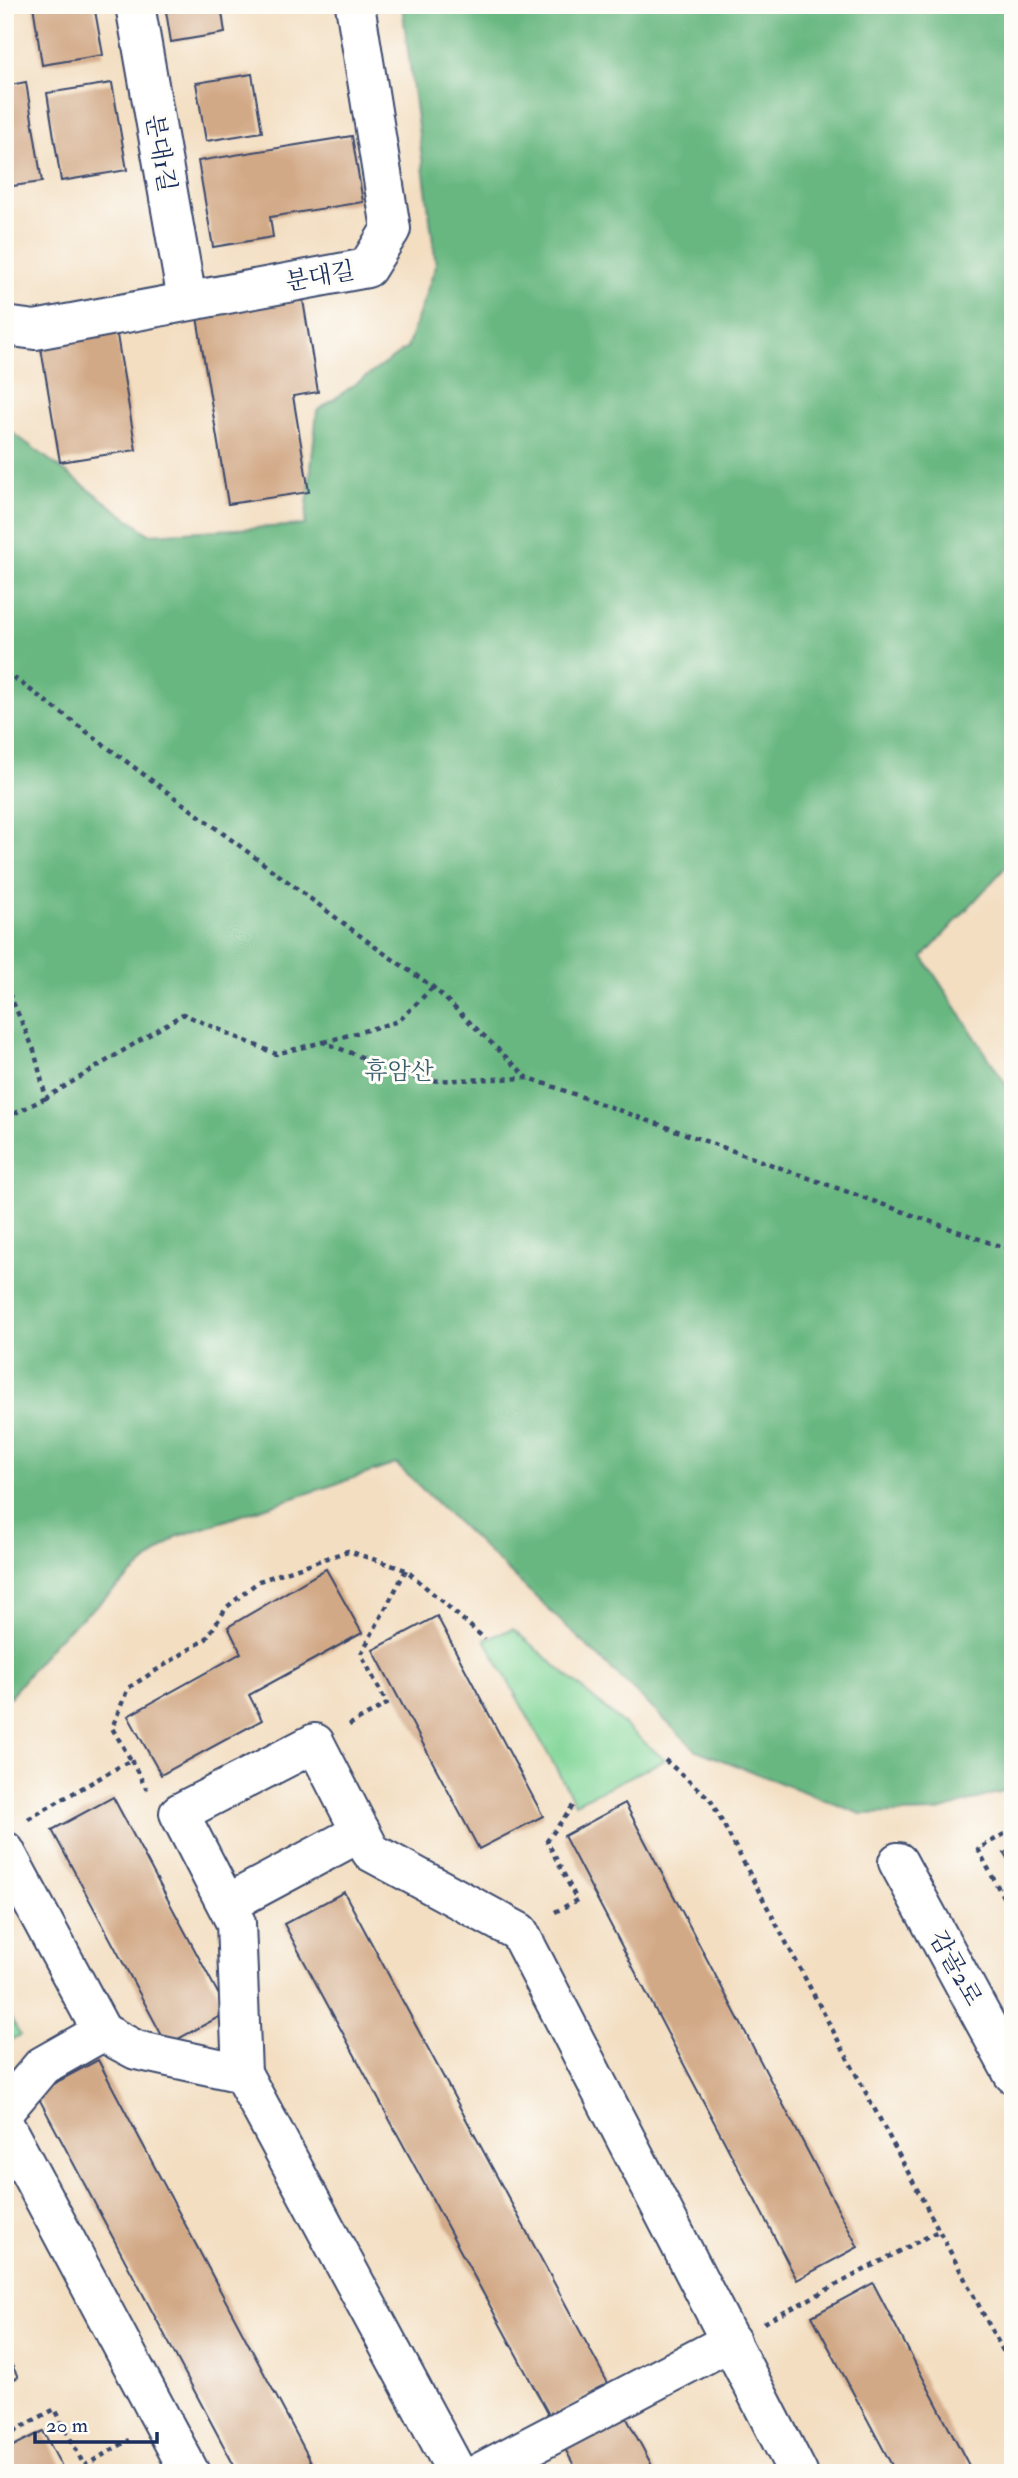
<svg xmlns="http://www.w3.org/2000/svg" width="1018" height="2478" font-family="'IM FELL Double Pica','Noto Serif KR',serif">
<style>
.green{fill:#81d698;stroke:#4e827b;stroke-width:2}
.forest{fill:#68b780;stroke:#42736f;stroke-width:2}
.building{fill:#d2a986}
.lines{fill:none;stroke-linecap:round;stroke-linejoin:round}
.minor-casing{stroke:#3b496d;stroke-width:42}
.path{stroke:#3b496d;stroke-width:4.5;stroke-dasharray:5 5;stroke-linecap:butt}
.minor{stroke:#fff;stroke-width:38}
.labels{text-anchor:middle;stroke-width:6;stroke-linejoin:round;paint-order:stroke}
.street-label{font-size:24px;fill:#1b2f5e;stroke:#fdfcf7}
.park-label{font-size:24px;fill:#3a616f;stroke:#fdfcf7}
</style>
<rect width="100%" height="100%" fill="#fdfcf7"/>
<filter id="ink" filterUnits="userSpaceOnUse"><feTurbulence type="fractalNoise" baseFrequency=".0143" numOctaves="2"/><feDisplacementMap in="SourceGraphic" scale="14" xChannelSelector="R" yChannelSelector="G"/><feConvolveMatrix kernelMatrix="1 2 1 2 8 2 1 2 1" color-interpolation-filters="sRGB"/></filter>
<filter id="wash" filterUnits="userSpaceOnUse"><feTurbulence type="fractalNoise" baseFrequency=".00686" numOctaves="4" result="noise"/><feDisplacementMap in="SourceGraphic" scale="28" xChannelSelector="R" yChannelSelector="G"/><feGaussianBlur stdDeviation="1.57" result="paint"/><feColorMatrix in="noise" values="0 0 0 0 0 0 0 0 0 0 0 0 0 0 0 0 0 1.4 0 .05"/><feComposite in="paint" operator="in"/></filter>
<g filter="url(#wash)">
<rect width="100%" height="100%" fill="#f3dec1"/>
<g class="green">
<polygon points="513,1629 665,1760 575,1803 485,1639"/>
<polygon points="5,2008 20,2035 5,2043"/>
</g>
<polygon class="forest" points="402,5 1013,5 1013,861 1010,862 923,957 1013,1095 1013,1788 936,1812 861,1814 696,1750 396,1464 176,1537 55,1641 5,1703 5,427 149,534 305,525 317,411 407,348 436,265"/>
<g id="blocks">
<g class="building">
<polygon points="33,5 94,5 103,55 42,65"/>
<polygon points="165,5 221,5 225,33 171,42"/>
<polygon points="252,74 262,132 206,141 196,83"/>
<polygon points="26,82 42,182 5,187 5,86"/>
<polygon points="112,83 127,170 61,181 47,93"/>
<polygon points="352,136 363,202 270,217 273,237 213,247 198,161"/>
<polygon points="303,300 318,392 293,396 309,492 228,504 197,317"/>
<polygon points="114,317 136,450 60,462 38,330"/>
<polygon points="326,1569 362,1633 249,1695 262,1720 161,1775 128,1716 241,1653 228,1627"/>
<polygon points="437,1616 543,1816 479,1849 373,1650"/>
<polygon points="113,1797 228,2012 167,2045 52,1830"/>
<polygon points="625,1803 858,2247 797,2280 564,1836"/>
<polygon points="1013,1848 1013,1868 1004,1853"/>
<polygon points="344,1892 609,2385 550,2417 284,1924"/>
<polygon points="98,2060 317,2473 238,2473 36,2093"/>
<polygon points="873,2283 973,2473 896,2473 812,2316"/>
<polygon points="5,2352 18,2377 5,2384"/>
<polygon points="625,2415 656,2473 578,2473 564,2447"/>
<polygon points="43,2431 65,2473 5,2473 5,2450"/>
</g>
</g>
</g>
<g filter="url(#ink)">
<use href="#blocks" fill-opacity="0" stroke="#3b496d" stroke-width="2"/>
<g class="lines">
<g class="minor-casing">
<g id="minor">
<polyline points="135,5 187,300"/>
<polyline points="5,326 35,330 367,268 391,229 355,5"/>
<polyline points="5,1851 102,2032 42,2066 5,2110"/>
<polyline points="898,1862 1013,2074"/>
<polyline points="227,1904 361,1832"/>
<polyline points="102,2032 136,2050 242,2073"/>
<polyline points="5,2126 190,2473"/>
<polyline points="457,2473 242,2073 236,1923 179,1813 315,1743 371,1852 519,1932 798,2473"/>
<polyline points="479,2473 731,2341"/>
</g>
</g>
<g class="path">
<polyline points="5,671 378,949 433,987 528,1078"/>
<polyline points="5,984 34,1050 46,1098 183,1014 276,1054 323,1042 423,1081 529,1078 1013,1251"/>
<polyline points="324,1042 399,1021 433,987"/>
<polyline points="5,1118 46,1098"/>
<polyline points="349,1725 387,1704 361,1654 406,1570"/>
<polyline points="131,1760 147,1790"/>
<polyline points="665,1760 710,1799 1013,2370"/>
<polyline points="28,1819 131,1760 112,1728 128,1688 206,1639 227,1607 259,1581 348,1551 406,1570 485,1639"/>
<polyline points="1013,1829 978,1849 1013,1916"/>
<polyline points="555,1912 577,1900 547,1841 575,1803"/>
<polyline points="764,2323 940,2230"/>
<polyline points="5,2436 55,2409 88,2473"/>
<polyline points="84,2466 129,2440"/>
</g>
<use href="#minor" class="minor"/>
</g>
</g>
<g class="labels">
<g class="street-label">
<text transform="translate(161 153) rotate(80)" y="8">분대1길</text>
<text transform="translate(320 276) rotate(-10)" y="8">분대길</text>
<text transform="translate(956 1968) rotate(61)" y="8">감골2로</text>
</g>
<g class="park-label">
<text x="399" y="1079">휴암산</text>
</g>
</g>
<rect width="1018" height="2478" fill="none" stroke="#fdfcf7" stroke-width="28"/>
<path d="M35 2432v10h122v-10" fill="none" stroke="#1b2f5e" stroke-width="3.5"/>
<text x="46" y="2432" font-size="21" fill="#1b2f5e" stroke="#fdfcf7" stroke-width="5" paint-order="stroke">20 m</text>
</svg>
